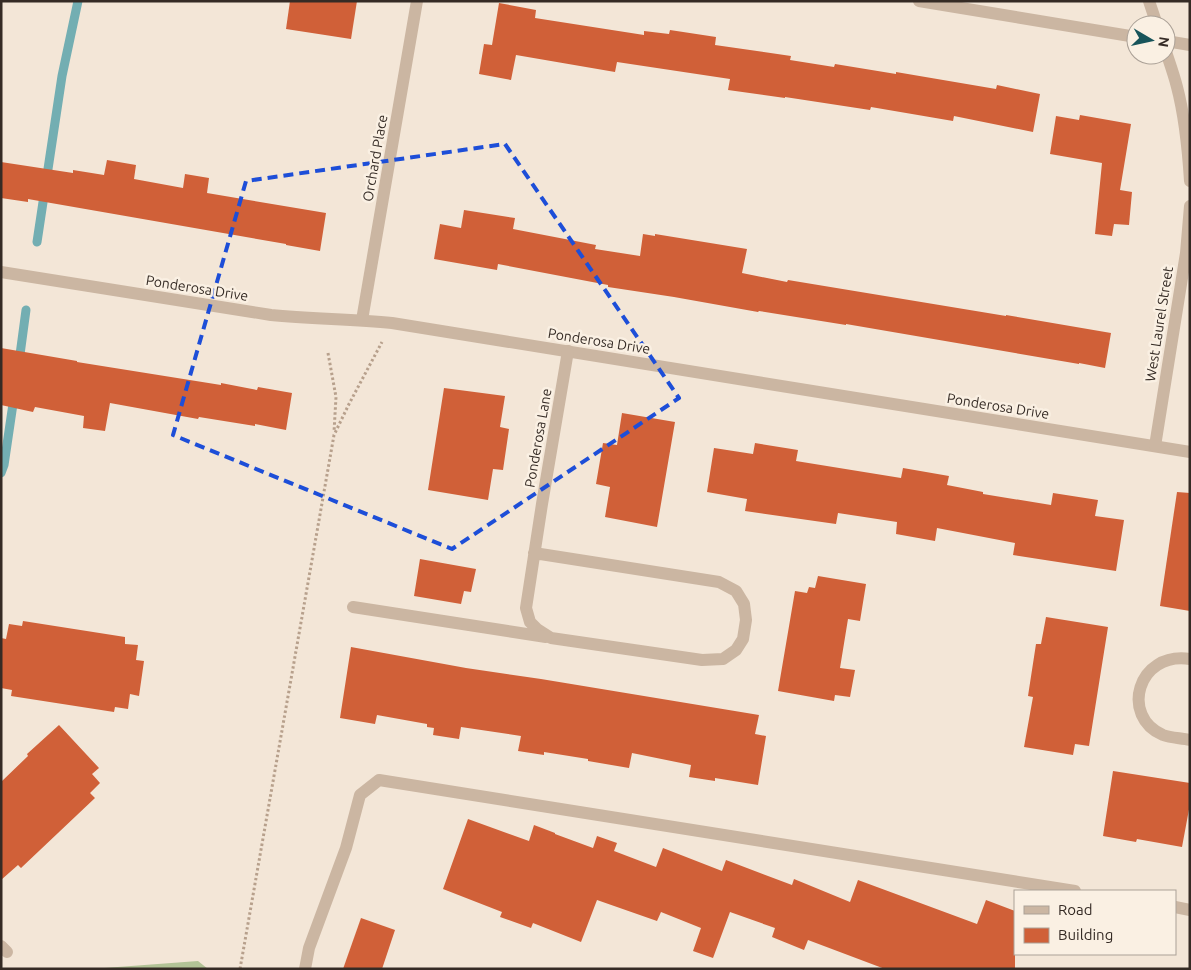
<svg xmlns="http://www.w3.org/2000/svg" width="1191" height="970" font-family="Ubuntu,sans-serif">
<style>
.green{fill:#b2c396}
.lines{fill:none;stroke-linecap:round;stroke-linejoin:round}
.stream{stroke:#73aeb2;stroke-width:9}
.building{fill:#d06038}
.path{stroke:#b7a08c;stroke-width:3;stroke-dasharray:2.5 2.5;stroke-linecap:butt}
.minor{stroke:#cbb6a2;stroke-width:12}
.marked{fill:none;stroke:#1d4ed8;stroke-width:4;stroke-dasharray:10 6;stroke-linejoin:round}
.labels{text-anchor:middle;stroke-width:5;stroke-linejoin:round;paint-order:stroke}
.street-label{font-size:14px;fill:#352b25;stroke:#faf0e3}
</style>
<rect width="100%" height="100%" fill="#f3e6d7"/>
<polygon class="green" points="198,961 208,969 91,969"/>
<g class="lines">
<g class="stream">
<polyline points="37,242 62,76 78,1"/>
<polyline points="19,362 26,310"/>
<polyline points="1,473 4,465 14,397"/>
</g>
</g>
<g class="building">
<polygon points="290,1 357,1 351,39 286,29"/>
<polygon points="499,3 536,10 535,18 644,35 644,31 669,34 670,30 716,37 715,45 791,56 790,60 834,67 835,64 896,74 896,72 996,89 997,85 1040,94 1033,132 954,116 953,121 871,107 870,110 785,97 785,98 728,90 730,79 617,62 615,72 516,55 511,80 479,74 484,44 492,45"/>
<polygon points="1080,115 1131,124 1120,190 1132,192 1129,225 1114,224 1112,236 1095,234 1102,163 1050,154 1056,116 1079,120"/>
<polygon points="107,160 136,165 134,179 183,188 185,174 209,178 207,193 326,213 320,251 286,245 286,244 28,199 28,202 1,198 1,162 73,173 73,170 104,175"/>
<polygon points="464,210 515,218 513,229 596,245 595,249 640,256 643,234 655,236 655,234 747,249 742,273 787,282 788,280 1006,316 1006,315 1111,333 1105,368 1079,363 1079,364 846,324 846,325 759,311 758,312 674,297 608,287 608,285 498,264 497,270 434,259 440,224 461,228"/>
<polygon points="1,348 77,361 77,362 221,385 221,383 257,390 258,387 292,393 286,430 255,424 255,426 199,417 198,419 110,403 105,431 83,428 84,416 35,407 33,412 1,405"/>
<polygon points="444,388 505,396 500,427 509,429 503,470 493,469 488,500 428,490"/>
<polygon points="622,413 675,422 657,527 605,517 610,487 596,484 603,443 617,445"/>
<polygon points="755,443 798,450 796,461 901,478 903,468 949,476 947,485 983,492 983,494 1051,505 1053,493 1098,500 1095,516 1124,520 1116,571 1013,555 1015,543 937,528 935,541 896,534 897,522 838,513 836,524 745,511 747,499 707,492 714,448 753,454"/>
<polygon points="1177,492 1190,493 1190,611 1160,606"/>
<polygon points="420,559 476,569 471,592 464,591 461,604 414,596"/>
<polygon points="818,576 866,584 860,621 848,619 840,668 855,670 850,697 835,695 834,701 778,691 795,591 807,593 809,587 815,588"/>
<polygon points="1046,617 1108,627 1089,746 1075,744 1073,755 1024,747 1033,697 1028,696 1036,644 1041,644"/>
<polygon points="23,621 125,637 125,644 138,645 136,660 144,661 139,696 130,694 128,709 115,707 114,712 11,696 12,690 1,688 1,638 6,639 9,624 22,626"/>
<polygon points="351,647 466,668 541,679 759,715 755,734 766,736 758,785 715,778 715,781 689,777 691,765 632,753 629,768 588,761 588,759 544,752 544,755 518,751 521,736 461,727 459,739 433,735 434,728 427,727 427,724 377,715 375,724 340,718"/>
<polygon points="59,725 99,768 92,774 100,783 90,793 95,798 21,868 18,865 1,880 1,782 28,756 27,754"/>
<polygon points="1113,771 1190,783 1190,804 1182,847 1137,839 1136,842 1103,836"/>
<polygon points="468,819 529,841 534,825 555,833 555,834 593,848 597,836 617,843 614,851 656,867 663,848 722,871 726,860 792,885 794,879 850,902 858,880 977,924 986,900 1015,911 1015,969 885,969 808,940 804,950 772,937 775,928 730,912 713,958 693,951 701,928 661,912 657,921 597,900 581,942 533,923 531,928 500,917 502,912 443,889"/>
<polygon points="361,918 395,930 382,969 343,969"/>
</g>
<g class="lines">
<g class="path">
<polyline points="328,353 336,397 334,432"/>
<polyline points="240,969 334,435 349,404 382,342"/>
</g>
<g class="minor">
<polyline points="919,1 1136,37"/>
<polyline points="1149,1 1157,25"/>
<polyline points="1166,41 1190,45"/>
<path d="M 1166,52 C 1170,64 1174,75 1177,87 C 1185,117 1188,149 1190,181"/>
<path d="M 1,272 L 271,315 C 312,319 352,319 392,323 L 1190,452"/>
<polyline points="362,320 417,1"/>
<polyline points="1155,446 1186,253 1190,206"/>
<polyline points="534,553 719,582 736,591 744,604 746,620 743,639 736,650 723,659 702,660 551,638 537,629 530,622 526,608 542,504 568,351"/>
<polyline points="353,607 546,637"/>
<path d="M 1190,659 C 1137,651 1120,717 1163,735 C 1171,738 1181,738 1190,740"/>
<polyline points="1175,907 1190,910"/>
<polyline points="1,946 7,952"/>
<polyline points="305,969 309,948 346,848 360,795 379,780 1075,891"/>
</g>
</g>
<path class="marked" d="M 505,144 L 679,398 L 452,549 L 173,435 L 246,181 Z"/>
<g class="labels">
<g class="street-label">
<text transform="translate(375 158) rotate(-80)" y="5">Orchard Place</text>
<text transform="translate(197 288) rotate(9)" y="5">Ponderosa Drive</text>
<text transform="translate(1159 324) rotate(-81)" y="5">West Laurel Street</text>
<text transform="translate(599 341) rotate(9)" y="5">Ponderosa Drive</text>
<text transform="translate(998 406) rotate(9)" y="5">Ponderosa Drive</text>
<text transform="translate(538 438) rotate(-80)" y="5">Ponderosa Lane</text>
</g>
</g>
<rect width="1191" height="970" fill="none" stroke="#352b25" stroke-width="5"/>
<rect x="1014" y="890" width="162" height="65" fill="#faf0e3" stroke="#aba197"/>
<rect x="1024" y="906" width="25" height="8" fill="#cbb6a2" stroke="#aba197"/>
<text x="1058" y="915" font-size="15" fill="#352b25">Road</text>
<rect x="1024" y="928" width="25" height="15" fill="#d06038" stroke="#aba197"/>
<text x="1058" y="940" font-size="15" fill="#352b25">Building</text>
<g transform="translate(1151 40) rotate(99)"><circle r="24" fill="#faf0e3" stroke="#aba197"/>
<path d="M0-4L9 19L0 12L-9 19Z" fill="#18545a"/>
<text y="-8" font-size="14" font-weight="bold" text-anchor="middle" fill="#352b25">N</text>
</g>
</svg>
